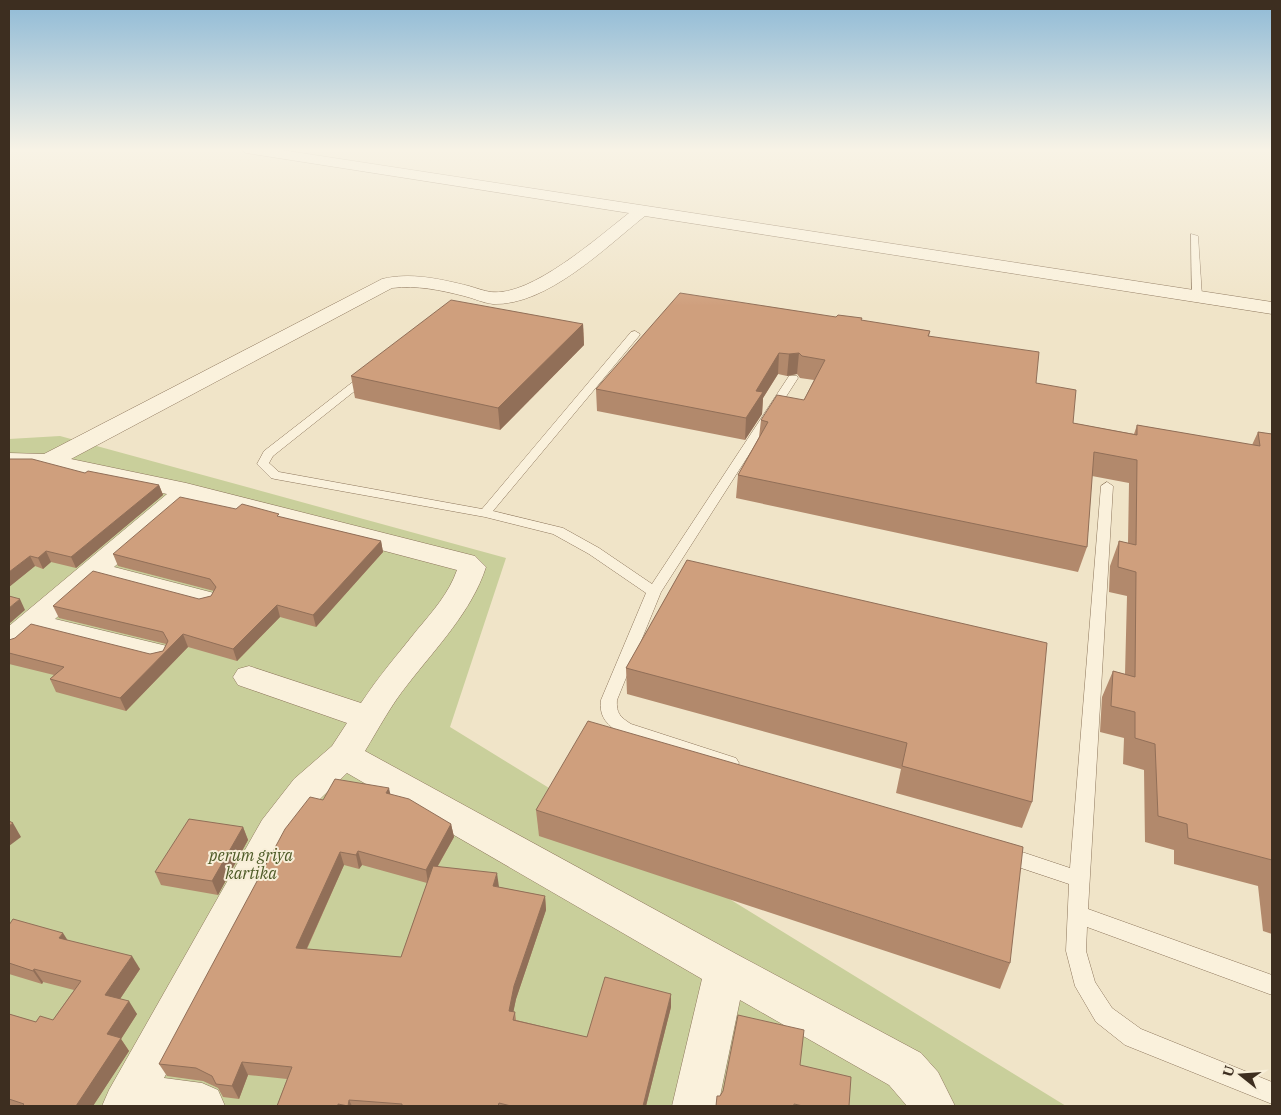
<svg xmlns="http://www.w3.org/2000/svg" width="1281" height="1115" font-family="'IBM Plex Serif',serif">
<style>
.green{fill:#c9cf9b}
.lines{fill:none;stroke-linecap:round;stroke-linejoin:round}
.service-casing{stroke:#8d765c;stroke-width:1}
.minor-casing{stroke:#8d765c;stroke-width:1}
.service{fill:#faf1dc;fill-rule:evenodd}
.minor{fill:#faf1dc;fill-rule:evenodd}
.wall{fill:#b2896c;fill-rule:evenodd}
.shaded-wall{fill:#916f58}
.building{fill:#cf9f7d;stroke:#916f58}
.labels{text-anchor:middle;stroke-width:4;stroke-linejoin:round;paint-order:stroke}
.near-park-label{font-size:16px;font-style:italic;fill:#4d5a26;stroke:#f7eed8}
</style>
<rect width="100%" height="100%" fill="#f0e4c8"/>
<polygon class="green" points="60,436 506,558 450,727 1066,1106 9,1106 9,439"/>
<g class="lines">
<g class="service-casing">
<g id="service">
<polygon points="1191,234 1198,236 1202,296 1197,299 1192,296"/>
<path d="M 635,331 L 640,334 L 639,336 L 493,511 L 563,528 L 599,548 L 652,584 L 789,376 L 797,376 L 798,378 L 661,592 L 617,700 C 616,713 620,717 631,724 L 736,758 L 739,763 L 736,768 L 730,770 L 619,732 C 606,724 599,716 601,700 L 646,593 L 589,554 L 553,534 L 485,517 L 275,479 L 271,478 L 257,464 L 264,451 L 363,374 L 367,373 L 372,376 L 371,378 L 273,456 L 269,463 L 279,472 L 482,509 L 631,332 Z"/>
<polygon points="1107,482 1113,486 1088,909 1272,975 1272,995 1087,927 1086,951 1095,982 1112,1008 1141,1029 1272,1082 1272,1104 1125,1045 1096,1022 1075,986 1066,951 1069,884 997,860 995,854 997,848 1004,846 1070,868 1101,486"/>
</g>
</g>
<g class="minor-casing">
<path id="minor" d="M 240,149 L 275,149 L 1272,302 L 1272,314 L 645,216 C 606,247 547,306 493,304 C 483,303 473,298 464,296 C 440,290 417,285 392,288 L 71,459 L 186,483 L 475,556 L 486,567 C 472,611 436,648 408,684 C 391,705 379,728 365,751 L 740,956 L 921,1053 L 938,1072 L 955,1106 L 907,1106 L 889,1085 L 740,1000 L 718,1106 L 672,1106 L 702,979 L 347,773 L 320,799 L 288,842 L 164,1078 L 202,1083 L 218,1090 L 225,1106 L 102,1106 L 109,1090 L 262,820 L 294,779 L 332,746 L 347,723 L 238,685 L 233,677 L 238,669 L 249,666 L 361,703 C 378,677 398,654 417,630 C 433,611 449,593 457,570 L 191,500 L 114,567 L 214,593 L 218,600 L 214,607 L 204,609 L 98,581 L 55,619 L 167,646 L 171,654 L 167,662 L 156,665 L 37,634 L 20,649 L 9,652 L 9,626 L 167,494 L 48,468 L 9,467 L 9,453 L 44,454 L 382,279 C 411,272 440,279 469,286 C 476,288 484,291 491,292 C 531,297 598,237 629,213 L 246,153 Z"/>
</g>
<use href="#service" class="service"/>
<use href="#minor" class="minor"/>
</g>
<g class="wall">
<polygon points="836,317 930,331 929,336 1036,383 1073,423 1134,434 1137,425 1252,445 1258,432 1272,434 1272,934 1263,931 1258,886 1174,864 1174,850 1145,842 1144,770 1123,764 1124,738 1100,732 1102,697 1113,671 1125,674 1127,596 1109,592 1110,566 1119,541 1128,543 1129,483 1092,476 1087,547 1078,572 736,498 738,475 759,437 761,420 804,400 814,380 800,378 797,374 787,376 778,374 763,398 762,414 745,440 597,411 596,389"/>
<polygon points="583,324 584,345 500,430 355,398 351,376"/>
<polygon points="9,459 85,473 159,485 163,495 76,568 51,562 43,569 35,566 9,587"/>
<polygon points="236,509 280,517 381,541 383,552 316,627 280,617 237,661 188,647 126,711 56,692 50,679 54,675 9,664 9,640 150,654 163,651 166,644 59,618 53,606 199,599 211,596 214,591 118,566 113,554"/>
<polygon points="687,560 1032,802 1022,828 896,793 901,769 627,694 626,668"/>
<path d="M 390,794 L 451,824 L 454,837 L 438,866 L 499,887 L 545,896 L 546,910 L 516,999 L 513,1012 L 515,1012 L 516,1020 L 587,1037 L 671,1007 L 646,1106 L 277,1106 L 287,1079 L 248,1075 L 239,1099 L 223,1097 L 218,1088 L 203,1081 L 167,1076 L 159,1064 L 323,800 ZM 344,865 L 359,869 L 362,865 L 427,883 L 401,957 L 307,949 Z"/>
<polygon points="536,810 1010,963 1000,989 539,836"/>
<polygon points="243,827 248,840 218,895 161,885 155,872"/>
<polygon points="9,925 67,940 140,969 120,999 137,1014 121,1039 129,1051 93,1106 9,1106 9,1014 36,1022 53,1020 74,990 43,982 42,984 9,974"/>
</g>
<g class="shaded-wall">
<polygon points="583,324 584,345 500,430 498,408"/>
<polygon points="779,353 778,374 763,398 762,414 745,440 746,418 756,391"/>
<polygon points="799,353 797,374 787,376 789,354"/>
<polygon points="159,485 163,495 76,568 71,557"/>
<polygon points="381,541 383,552 316,627 313,615"/>
<polygon points="46,551 51,562 43,569 38,558"/>
<polygon points="30,556 35,566 9,587 9,572"/>
<polygon points="20,599 25,610 9,624 9,608"/>
<polygon points="277,605 280,617 237,661 233,649"/>
<polygon points="183,634 188,647 126,711 120,698"/>
<polygon points="389,788 392,802 386,793"/>
<polygon points="13,823 21,837 9,846 9,826"/>
<polygon points="451,824 454,837 428,883 426,870"/>
<polygon points="243,827 248,840 218,895 212,881"/>
<polygon points="358,851 362,865 359,869 356,855"/>
<polygon points="340,852 344,865 301,961 296,948"/>
<polygon points="497,873 499,887 493,886"/>
<polygon points="545,896 546,910 516,999 511,1024 509,1011 514,986"/>
<polygon points="63,933 72,947 59,938"/>
<polygon points="132,956 140,969 114,1008 105,995"/>
<polygon points="34,969 43,982 42,984 33,971"/>
<polygon points="671,994 671,1007 646,1106 643,1106"/>
<polygon points="129,1001 137,1014 121,1039 129,1051 93,1106 76,1106 107,1034"/>
<polygon points="242,1062 248,1075 239,1099 232,1086"/>
<polygon points="349,1100 352,1106 348,1106"/>
</g>
<g class="building">
<polygon points="680,293 836,317 838,315 862,318 861,320 930,331 928,336 1039,352 1036,383 1076,390 1073,423 1137,435 1137,425 1260,446 1258,432 1272,434 1272,860 1188,838 1187,824 1158,816 1155,744 1135,738 1135,712 1111,706 1113,671 1135,677 1136,572 1118,567 1119,541 1136,545 1137,460 1094,452 1087,547 738,475 768,422 761,420 777,395 804,400 825,360 802,356 799,353 789,354 779,353 756,391 763,392 746,418 596,389"/>
<polygon points="451,300 583,324 498,408 351,376"/>
<polygon points="9,459 32,459 85,473 88,471 159,485 71,557 46,551 38,558 30,556 9,572"/>
<polygon points="180,497 236,509 242,504 279,514 277,516 381,541 313,615 277,605 233,649 183,634 120,698 50,679 64,667 9,653 9,640 15,638 31,624 150,654 163,651 168,641 163,632 53,606 93,571 199,599 211,596 216,587 210,579 113,554"/>
<polygon points="687,560 1047,643 1032,802 902,766 907,743 626,668"/>
<polygon points="9,596 20,599 9,608"/>
<polygon points="588,721 1023,847 1010,963 536,810"/>
<polygon points="335,779 389,788 386,793 409,799 451,824 426,870 358,851 356,855 340,852 296,948 401,957 433,866 497,873 493,886 545,896 514,986 509,1011 515,1012 513,1020 587,1037 605,977 671,994 643,1106 511,1106 499,1103 498,1106 402,1106 402,1104 349,1100 348,1106 338,1104 338,1106 277,1106 292,1067 242,1062 232,1086 216,1084 212,1076 196,1068 159,1064 285,829 310,797 323,800"/>
<polygon points="189,819 243,827 212,881 155,872"/>
<polygon points="9,821 13,823 9,826"/>
<polygon points="13,919 63,933 59,938 132,956 105,995 129,1001 107,1034 121,1038 76,1106 22,1106 24,1104 9,1099 9,1014 36,1022 40,1016 53,1020 81,981 34,969 33,971 9,963 9,925"/>
<polygon points="738,1015 804,1030 800,1065 851,1077 849,1106 803,1106 794,1104 794,1106 716,1106 717,1096 720,1096 723,1091"/>
</g>
<linearGradient id="sky" x2="0" y2="1"><stop stop-color="#8fbad6"/><stop offset="0.49" stop-color="#f8f3e6"/><stop offset="1" stop-color="#f8f3e6" stop-opacity="0"/></linearGradient>
<rect width="1281" height="306" fill="url(#sky)"/>
<g class="labels">
<g class="near-park-label">
<text x="251" y="861">perum griya<tspan x="251" dy="18">kartika</tspan></text>
</g>
</g>
<rect width="1281" height="1115" fill="none" stroke="#3d2e20" stroke-width="20"/>
<g transform="translate(1241 1075) rotate(287)" stroke="#f7eed8" stroke-width="4" paint-order="stroke">
<path d="M0-4L9 19L0 12L-9 19Z" fill="#3d2e20"/>
<text y="-8" font-size="14" font-weight="bold" text-anchor="middle" fill="#3d2e20">U</text>
</g>
</svg>
